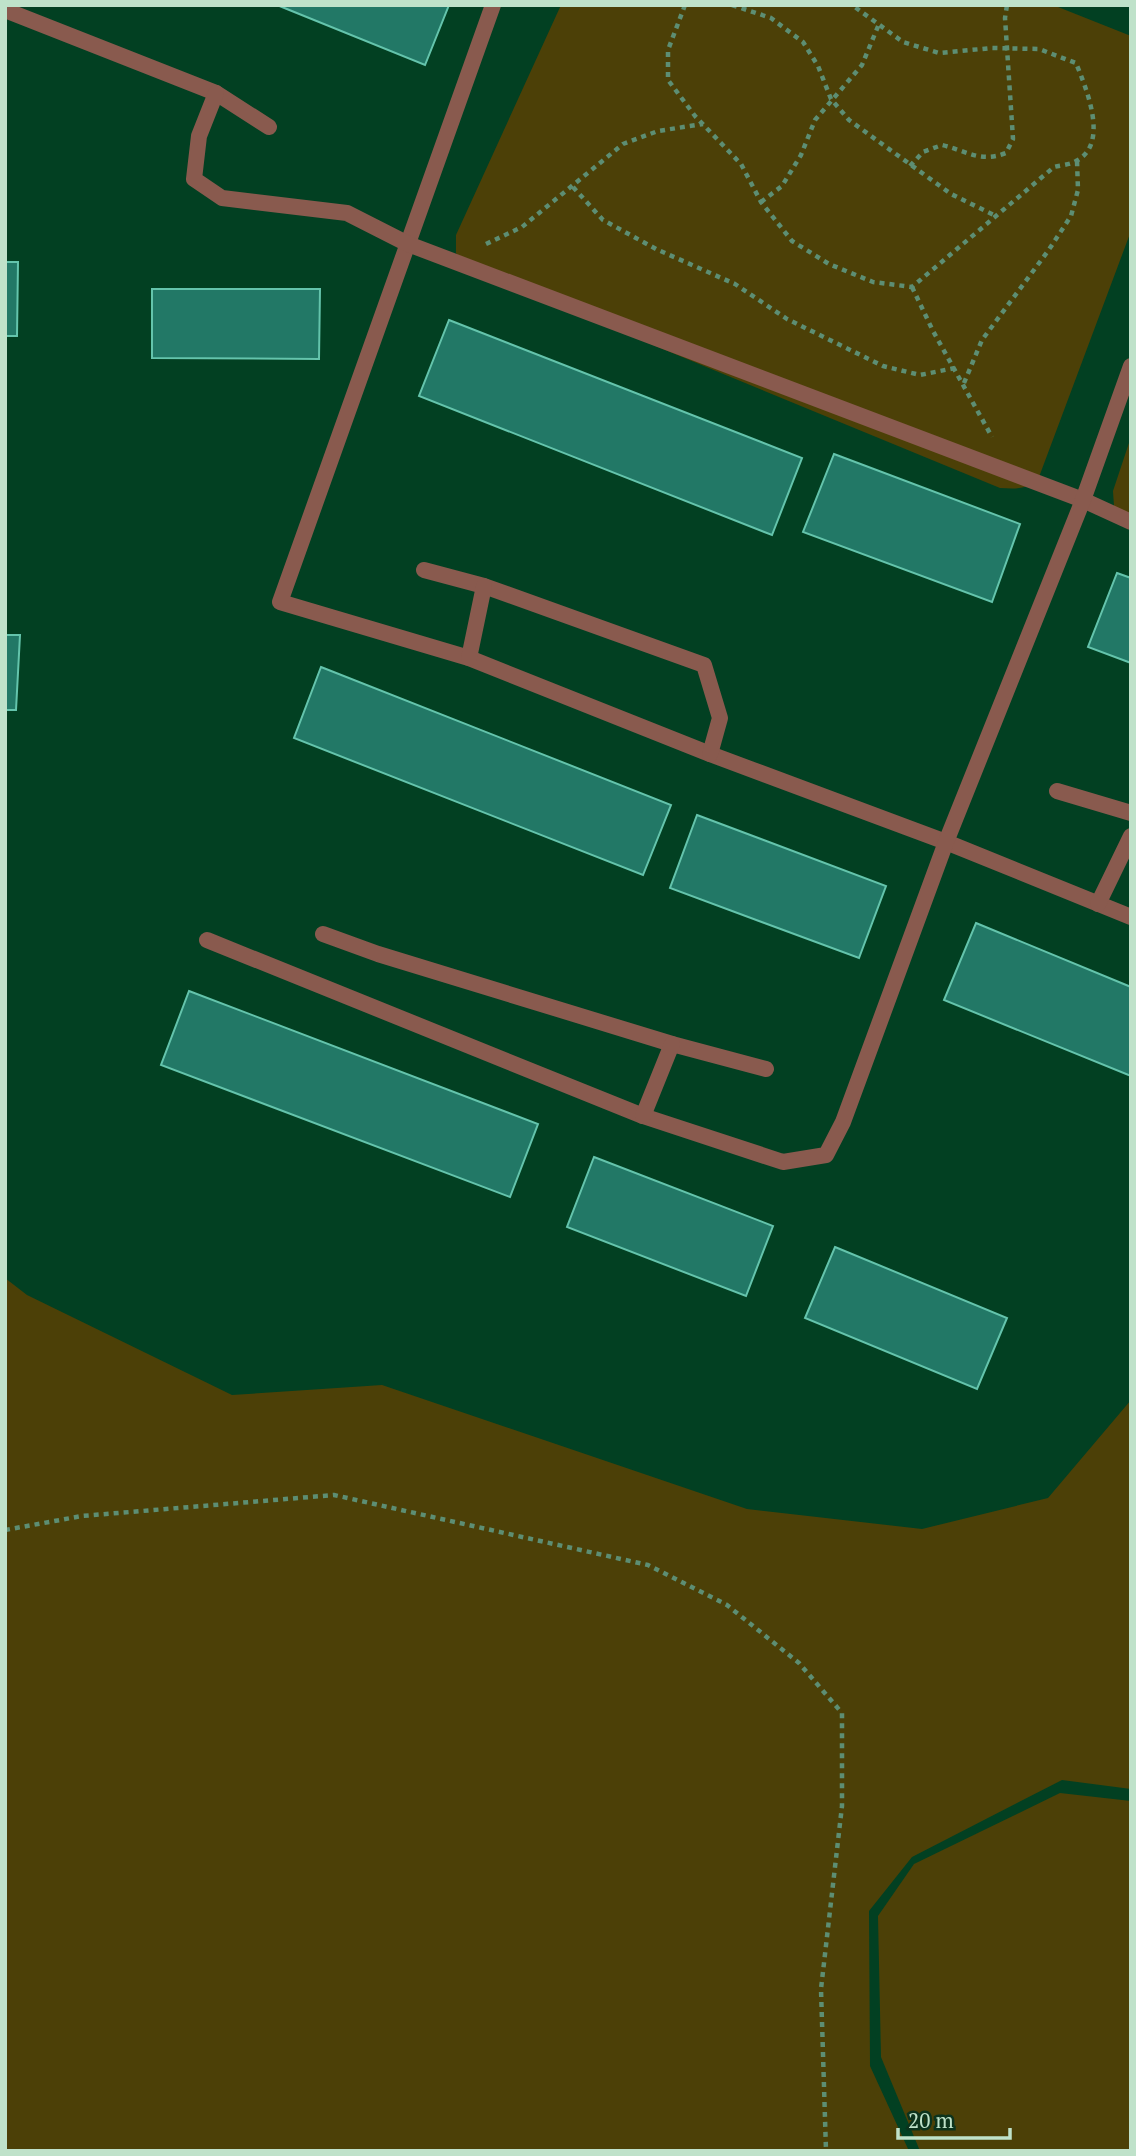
<svg xmlns="http://www.w3.org/2000/svg" width="1136" height="2156" font-family="'PT Serif',serif">
<style>
.green{fill:#4c4007}
.building{fill:#227866;stroke:#64c4ac;stroke-width:2}
.lines{fill:none;stroke-linecap:round;stroke-linejoin:round}
.path{stroke:#5d8e73;stroke-width:4.5;stroke-dasharray:5 5;stroke-linecap:butt}
.service{stroke:#895a4e;stroke-width:16}
</style>
<rect width="100%" height="100%" fill="#024022"/>
<g class="green">
<path d="M 561,5 L 1053,5 L 1131,36 L 1131,231 L 1039,477 C 1028,490 1016,489 1000,488 L 466,268 L 456,253 L 456,235 Z"/>
<polygon points="1131,437 1131,529 1115,521 1113,491"/>
<polygon points="5,1278 27,1295 232,1395 382,1385 747,1509 922,1529 1048,1498 1131,1400 1131,1789 1062,1780 912,1857 869,1911 870,2066 909,2151 5,2151"/>
<polygon points="1060,1793 1131,1801 1131,2151 920,2151 881,2057 878,1916 914,1864"/>
</g>
<g class="building">
<polygon points="277,5 449,5 425,65"/>
<polygon points="5,262 18,262 17,336 5,336"/>
<polygon points="152,289 320,289 319,359 152,358"/>
<polygon points="449,320 802,458 772,535 419,396"/>
<polygon points="834,454 1020,524 992,602 803,532"/>
<polygon points="1117,573 1131,578 1131,663 1088,647"/>
<polygon points="5,635 20,635 16,710 5,710"/>
<polygon points="321,667 671,805 643,875 294,738"/>
<polygon points="697,815 886,886 859,958 670,888"/>
<polygon points="976,923 1131,987 1131,1076 944,1000"/>
<polygon points="189,991 538,1124 510,1197 161,1065"/>
<polygon points="594,1157 773,1226 746,1296 567,1227"/>
<polygon points="835,1247 1007,1318 977,1389 805,1318"/>
</g>
<g class="lines">
<g class="path">
<path d="M 685,5 L 668,50 L 668,80 L 695,116 L 741,164 L 761,202 L 792,241 L 829,264 L 873,282 L 912,287 L 1054,167 C 1061,165 1070,165 1076,161 C 1110,144 1086,88 1076,63 L 1039,49 L 992,48 L 939,53 L 903,42 L 852,5"/>
<polyline points="732,5 771,18 803,42 818,66 831,99 849,120 951,194 996,216"/>
<path d="M 910,166 L 923,152 L 942,145 C 967,151 980,163 1006,153 L 1013,139 L 1005,18 L 1007,5"/>
<polyline points="573,187 603,220 656,249 735,284 787,319 883,366 920,375 955,368"/>
<polyline points="761,202 782,186 801,155 815,120 862,65 879,24"/>
<polyline points="486,244 522,227 623,144 658,131 703,124"/>
<polyline points="912,287 933,331 992,437"/>
<polyline points="964,383 982,340 1048,251 1071,216 1078,190 1077,161"/>
<polyline points="5,1530 82,1516 334,1495 648,1565 727,1605 799,1663 842,1713 842,1806 821,1989 826,2151"/>
</g>
<g class="service">
<polyline points="493,5 280,602 469,658 710,754 946,842 1131,917"/>
<polyline points="5,10 216,93 269,127"/>
<polyline points="216,93 199,136 194,179 222,198 347,213 408,244 1083,500 1131,522"/>
<polyline points="424,570 484,586 704,665 720,718 710,754"/>
<polyline points="469,658 484,586"/>
<polyline points="1057,791 1131,813"/>
<polyline points="1098,904 1131,836"/>
<polyline points="323,934 378,954 672,1044 766,1069"/>
<polyline points="207,940 643,1116 783,1162 826,1155 843,1122 946,842 1083,500 1131,366"/>
<polyline points="643,1116 672,1044"/>
</g>
</g>
<rect width="1136" height="2156" fill="none" stroke="#bfe2ca" stroke-width="14"/>
<path d="M898 2128v10h112v-10" fill="none" stroke="#bfe2ca" stroke-width="3.5"/>
<text x="908" y="2128" font-size="21" fill="#bfe2ca" stroke="#0c331d" stroke-width="5" paint-order="stroke">20 m</text>
</svg>
